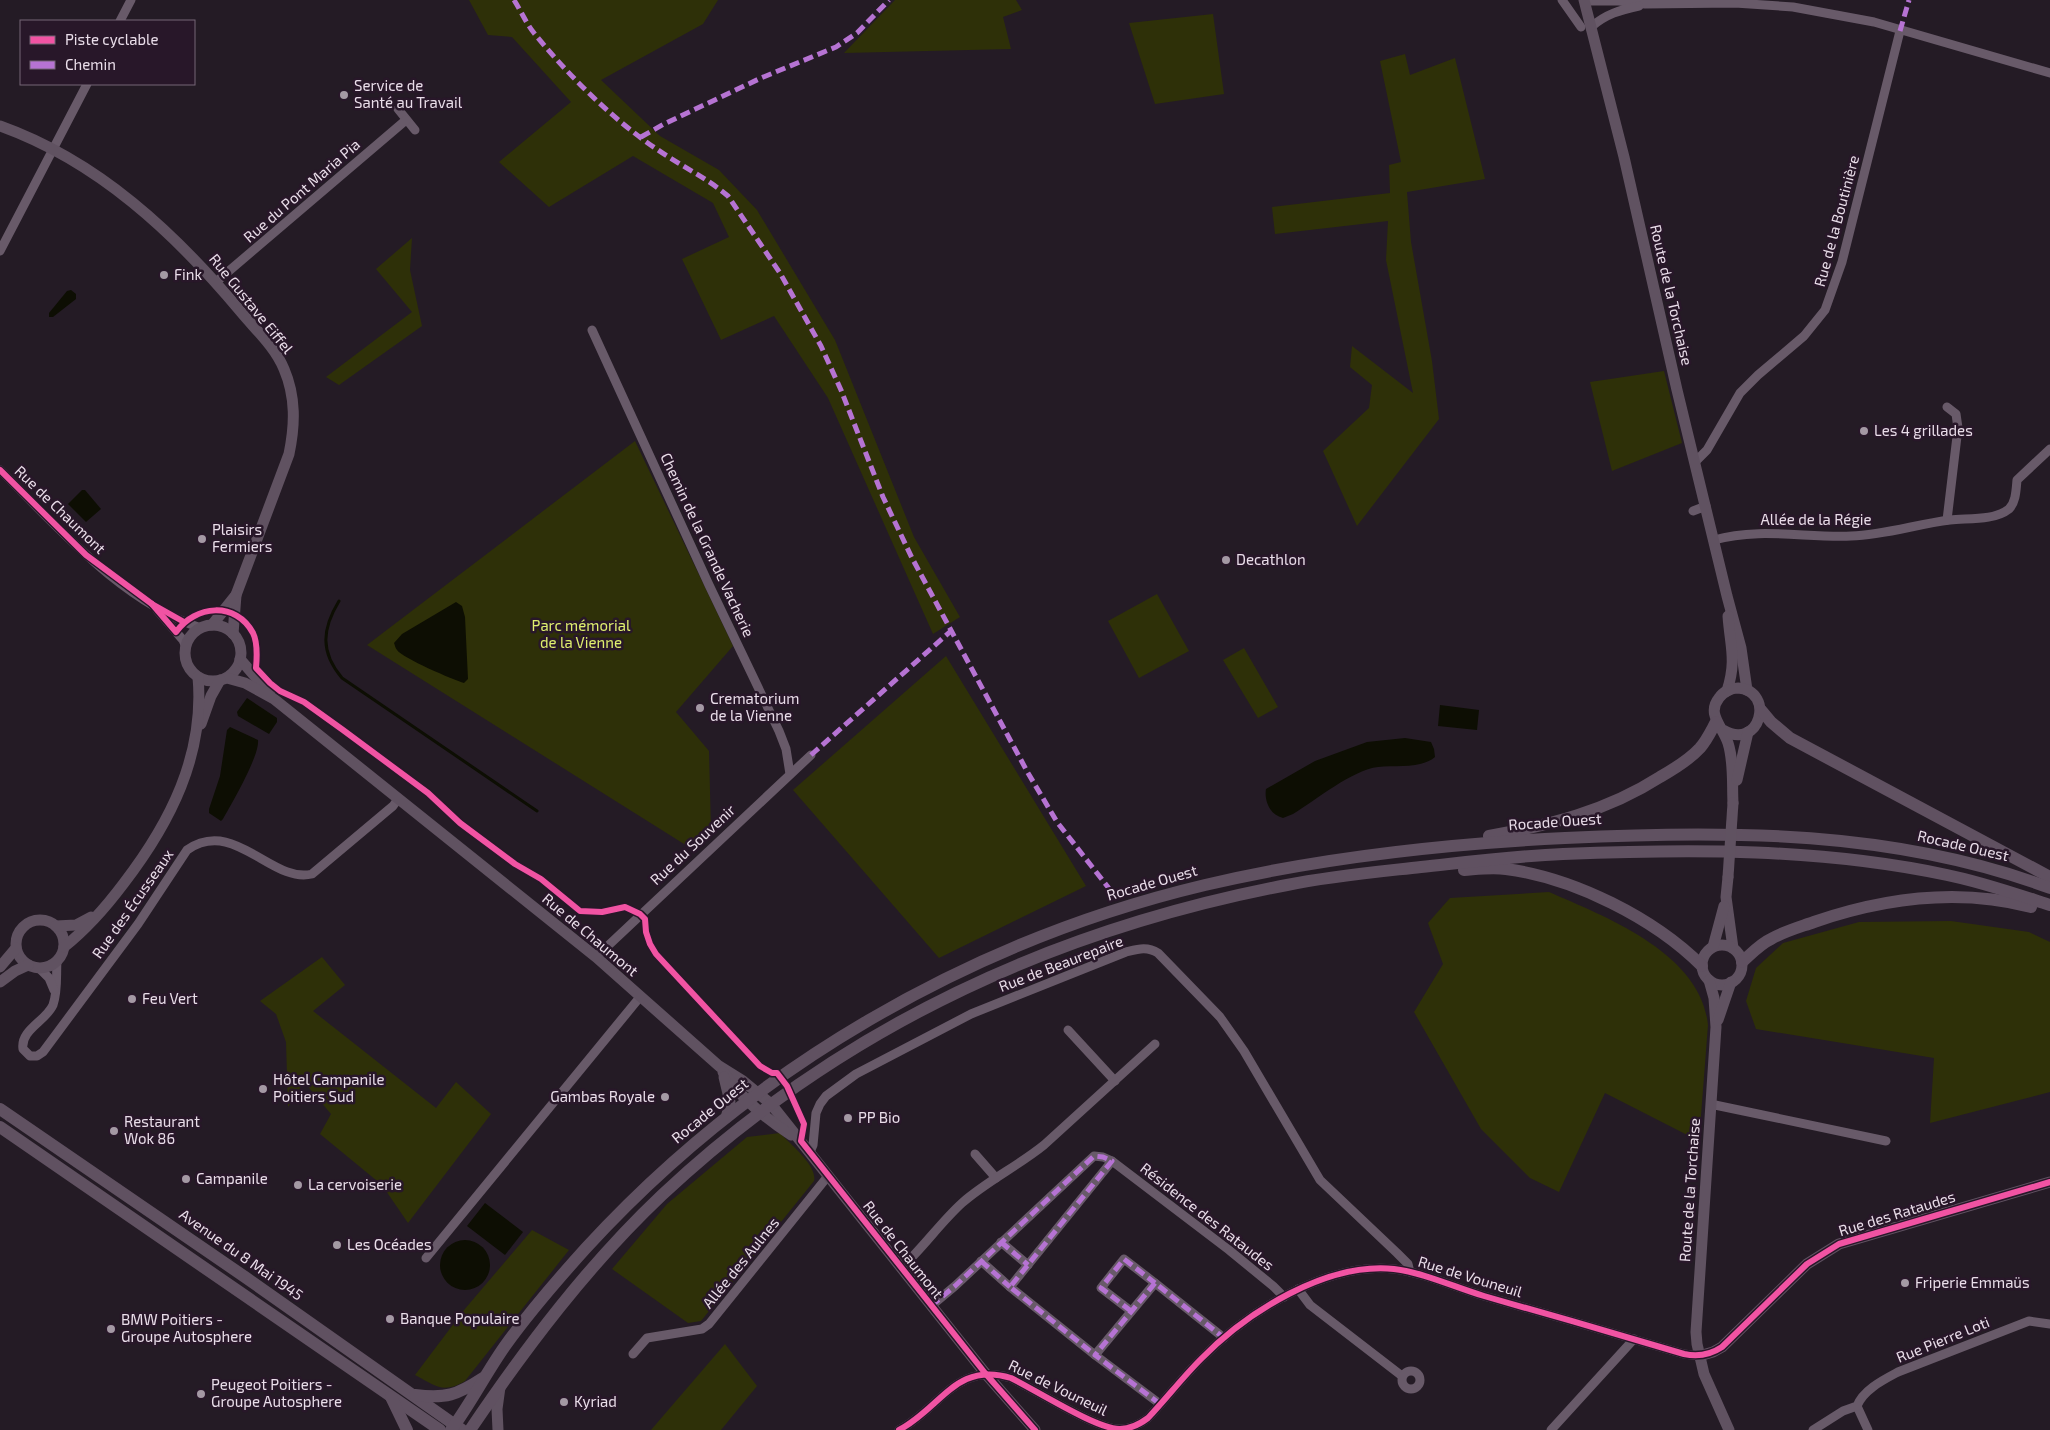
<svg xmlns="http://www.w3.org/2000/svg" width="2050" height="1430" font-family="'Exo 2',sans-serif">
<style>
.green{fill:#2e3008}
.water{fill:#0d0e03}
.lines{fill:none;stroke-linecap:round;stroke-linejoin:round}
.stream{stroke:#0d0e03;stroke-width:3}
.street{stroke:#685a69;stroke-width:9}
.secondary{stroke:#605261;stroke-width:11}
.primary{stroke:#605161;stroke-width:12}
.secondary-bridge{stroke:#605261;stroke-width:11}
.quiet{stroke:#b673d3;stroke-width:5;stroke-dasharray:10 5;stroke-linecap:butt}
.cycleway-casing{stroke:#281729;stroke-width:9}
.cycleway{stroke:#f153a3;stroke-width:6}
.poi-dot{fill:#a499a4;stroke:#281729;stroke-width:2}
.labels{text-anchor:middle;stroke-width:5;stroke-linejoin:round;paint-order:stroke}
.poi-label{font-size:15px;fill:#e9dde9;stroke:#281729;text-anchor:start}
.street-label{font-size:15px;fill:#e9dde9;stroke:#281729}
.park-label{font-size:15px;fill:#dfef6e;stroke:#281729}
</style>
<rect width="100%" height="100%" fill="#241b25"/>
<g class="green">
<polygon points="469,0 718,0 703,24 601,80 660,136 719,170 757,210 835,340 914,537 960,617 933,634 828,398 774,316 721,340 682,259 729,237 713,203 633,156 549,207 499,162 571,102 512,37 488,35"/>
<polygon points="895,0 1016,0 1022,10 1003,17 1011,49 844,53"/>
<polygon points="1213,14 1224,94 1155,104 1129,23"/>
<polygon points="1405,54 1410,75 1455,58 1485,179 1407,192 1411,242 1432,361 1439,419 1357,526 1323,451 1369,408 1372,385 1350,367 1352,346 1413,393 1386,260 1388,221 1275,234 1272,207 1390,193 1389,165 1401,162 1380,61"/>
<polygon points="412,238 410,270 422,326 339,385 326,377 412,312 376,269"/>
<polygon points="1664,371 1682,443 1612,471 1590,382"/>
<polygon points="635,441 733,646 676,712 709,751 711,831 692,849 367,645"/>
<polygon points="1157,594 1189,651 1139,678 1108,621"/>
<polygon points="1244,648 1278,707 1258,718 1223,660"/>
<polygon points="946,656 1086,886 939,958 793,790"/>
<path d="M 1549,892 C 1606,917 1701,953 1708,1025 L 1699,1141 L 1605,1093 L 1559,1192 L 1530,1178 L 1481,1129 L 1414,1012 L 1443,964 L 1428,923 L 1450,898 Z"/>
<polygon points="1951,921 2029,932 2050,942 2050,1092 1930,1123 1934,1058 1756,1029 1746,1001 1756,968 1783,943 1859,922"/>
<polygon points="322,957 345,985 313,1011 436,1108 456,1082 491,1114 408,1223 382,1185 320,1134 331,1114 304,1082 288,1107 286,1042 276,1014 260,1001"/>
<path d="M 780,1133 C 790,1144 818,1166 814,1181 L 701,1321 L 688,1323 L 612,1269 L 667,1204 L 747,1137 Z"/>
<path d="M 532,1230 L 569,1250 L 465,1381 C 443,1394 436,1386 415,1375 L 464,1310 Z"/>
<polygon points="725,1344 757,1386 721,1430 651,1430"/>
</g>
<g class="water">
<polygon points="71,290 76,294 76,299 53,317 49,317 49,313 67,291"/>
<polygon points="82,490 85,490 101,509 86,522 68,504"/>
<path d="M 456,602 L 462,606 L 465,617 L 468,679 L 464,683 C 454,680 402,658 397,650 C 395,648 395,645 394,643 L 402,634 Z"/>
<polygon points="247,698 277,718 277,722 269,734 238,716 237,712"/>
<polygon points="1440,705 1479,710 1477,730 1438,726"/>
<path d="M 230,727 L 258,740 C 260,755 232,803 223,819 L 221,821 L 209,813 L 209,809 L 220,776 L 227,730 Z"/>
<path d="M 1405,738 L 1431,742 L 1434,749 L 1435,757 C 1421,769 1396,765 1378,767 C 1352,770 1316,800 1293,814 L 1283,818 C 1270,815 1264,801 1266,789 L 1315,761 L 1367,742 Z"/>
<polygon points="485,1203 523,1232 505,1255 467,1226"/>
<circle cx="465" cy="1265" r="25"/>
</g>
<g class="lines">
<path class="stream" d="M 339,601 C 322,629 320,652 342,678 L 537,811"/>
<g class="street">
<polyline points="1562,0 1581,27"/>
<polyline points="1584,1 1619,1 1645,4 1735,3 1793,7 1874,22 2050,73"/>
<polyline points="120,21 131,0"/>
<path d="M 1591,27 C 1606,14 1620,10 1639,6"/>
<polyline points="398,109 415,130"/>
<polyline points="0,251 87,84"/>
<polyline points="216,282 406,120"/>
<polyline points="592,330 709,585 779,731 786,749 790,774"/>
<polyline points="1947,407 1956,414 1958,428 1947,520"/>
<polyline points="1695,462 1707,450 1740,393 1758,375 1804,336 1825,310 1842,262 1900,31"/>
<path d="M 0,470 C 59,528 121,601 201,628"/>
<polyline points="1693,511 1706,506"/>
<path d="M 1714,540 C 1759,527 1806,538 1851,536 C 1885,535 1917,524 1950,520 C 1967,518 1994,521 2009,509 C 2016,502 2016,490 2017,480 L 2050,449"/>
<polyline points="157,610 183,640 186,647"/>
<polyline points="596,957 811,755"/>
<path d="M 57,961 C 56,975 58,991 53,1005 C 46,1021 20,1030 23,1049 L 30,1056 L 37,1056 L 43,1052 L 138,924 L 187,850 C 234,817 272,884 312,874 L 393,806 L 398,799"/>
<polyline points="39,968 49,978 54,990"/>
<polyline points="1068,1030 1115,1081"/>
<polyline points="1711,1106 1715,1105 1886,1141"/>
<path d="M 810,1152 L 813,1145 L 816,1113 L 820,1104 L 826,1096 L 856,1074 L 971,1014 L 1126,952 C 1138,949 1147,946 1158,953 L 1220,1017 L 1244,1051 L 1320,1180 L 1397,1253 L 1408,1264 L 1410,1272"/>
<polyline points="975,1154 996,1178"/>
<polyline points="1112,1161 1229,1250 1273,1286 1284,1297"/>
<polyline points="1001,1242 1028,1265"/>
<polyline points="426,1258 640,997"/>
<polyline points="981,1261 1010,1287"/>
<path d="M 901,1268 C 923,1248 940,1223 962,1203 C 987,1181 1018,1166 1044,1145 L 1155,1044"/>
<polyline points="1298,1289 1310,1305 1402,1376"/>
<polyline points="931,1306 955,1286 1094,1156 1103,1157 1112,1161 1010,1287 1095,1355"/>
<polyline points="1131,1311 1101,1288 1124,1259 1155,1283"/>
<polyline points="633,1354 647,1338 702,1329 709,1324 828,1176"/>
<circle cx="1411" cy="1380" r="9"/>
<polyline points="1160,1404 1095,1355 1155,1283 1224,1338"/>
<polyline points="1857,1406 1868,1430"/>
<path d="M 899,1430 C 941,1408 956,1361 1011,1378 C 1034,1389 1098,1430 1120,1429 C 1130,1429 1140,1424 1148,1418 C 1166,1399 1182,1378 1201,1359 C 1247,1312 1326,1262 1394,1269 C 1425,1273 1454,1287 1484,1296 C 1551,1315 1617,1334 1684,1354 L 1699,1356"/>
<polyline points="1551,1430 1634,1339"/>
<path d="M 1813,1430 L 1843,1411 L 1857,1406 C 1863,1390 1883,1380 1898,1372 L 2029,1321 L 2050,1324"/>
</g>
<g class="secondary">
<polyline points="1584,0 1624,157 1677,390 1727,596 1741,648 1747,690"/>
<path d="M 0,126 C 98,161 175,233 241,312 C 255,329 275,347 284,369 C 296,397 295,425 289,454 L 236,595 L 233,634"/>
<polyline points="212,625 236,595"/>
<circle cx="213" cy="653" r="28"/>
<polyline points="240,659 270,694"/>
<polyline points="227,678 245,683 274,699 596,957 719,1066 743,1081 771,1104 985,1373 1035,1430"/>
<path d="M 1727,691 C 1737,660 1730,646 1728,616"/>
<polyline points="201,724 211,696 220,680"/>
<path d="M 1723,730 C 1760,752 1776,691 1738,688 C 1731,688 1723,692 1719,698 C 1706,714 1723,727 1728,743 C 1734,762 1732,784 1733,803"/>
<polyline points="1737,780 1748,732"/>
<polyline points="1728,877 1726,897 1733,948"/>
<circle cx="40" cy="944" r="24"/>
<polyline points="56,926 76,925 91,917"/>
<circle cx="1722" cy="965" r="20"/>
<path d="M 64,947 C 88,928 106,907 124,883 C 170,823 205,755 198,677"/>
<polyline points="1713,947 1724,906"/>
<polyline points="0,967 16,948"/>
<polyline points="1709,980 1714,998 1716,1027 1696,1332 1697,1344 1704,1374 1729,1430"/>
<polyline points="0,982 15,971 28,965"/>
<polyline points="1718,1020 1731,982"/>
<path d="M 723,1072 C 741,1098 765,1118 791,1135"/>
<polyline points="724,1077 730,1102 726,1118"/>
<polyline points="1699,1356 1713,1352 1722,1347 1807,1264 1839,1244 2050,1182"/>
<polyline points="498,1430 497,1409 500,1387"/>
</g>
<g class="primary">
<polyline points="1761,710 1771,722 1790,738 2050,877"/>
<path d="M 1489,836 C 1550,825 1607,811 1660,777 C 1674,769 1689,760 1700,748 C 1707,740 1711,731 1716,722"/>
<path d="M 1464,870 C 1478,869 1492,867 1506,869 C 1574,878 1654,918 1702,966"/>
<path d="M 1742,962 C 1751,954 1760,944 1771,939 C 1785,931 1800,927 1814,922 C 1884,898 1958,888 2031,907"/>
<polyline points="0,1109 245,1277 462,1430"/>
<polyline points="0,1127 440,1430"/>
<path d="M 415,1395 C 446,1399 457,1395 483,1378"/>
<polyline points="391,1397 407,1430"/>
<path d="M 451,1430 C 471,1403 486,1373 505,1346 C 530,1311 558,1279 586,1248 C 750,1069 969,941 1205,885 C 1323,857 1444,844 1565,838 C 1728,830 1895,830 2050,888"/>
<path d="M 470,1430 C 527,1346 588,1265 662,1195 C 838,1030 1051,930 1287,885 C 1331,876 1376,872 1421,867 C 1468,862 1515,856 1563,854 C 1692,849 1820,848 1947,875 C 1982,882 2016,894 2050,905"/>
</g>
<polyline class="secondary-bridge" points="1728,877 1733,803"/>
<g class="quiet">
<path d="M 514,0 C 521,11 526,23 534,33 C 568,75 613,120 658,150 C 681,166 707,178 728,196 L 780,273 L 821,346 L 841,390 L 883,497 L 912,558 L 1028,773 L 1057,822 L 1111,891"/>
<polyline points="1900,31 1909,0"/>
<polyline points="641,137 664,124 761,78 836,47 857,33 889,0"/>
<polyline points="811,755 952,630"/>
<polyline points="1001,1242 1028,1265"/>
<polyline points="981,1261 1010,1287"/>
<polyline points="931,1306 955,1286 1094,1156 1103,1157 1112,1161 1010,1287 1095,1355"/>
<polyline points="1131,1311 1101,1288 1124,1259 1155,1283"/>
<polyline points="1160,1404 1095,1355 1155,1283 1224,1338"/>
</g>
<g class="cycleway-casing">
<g id="cycleway">
<polyline points="0,470 86,555 152,604 184,622"/>
<path d="M 152,604 L 176,632 C 195,605 236,601 253,633 C 258,643 257,657 256,668 L 270,683 L 280,691 L 304,702 L 343,730 L 428,793 L 460,823 L 515,864 L 541,879 L 580,911 L 602,912 L 625,907 L 640,914 L 645,919 L 646,932 L 650,944 L 656,954 L 760,1066 L 772,1073 L 777,1073 L 787,1086 L 804,1124 L 801,1141 L 985,1373 L 1035,1430"/>
<path d="M 899,1430 C 941,1408 956,1361 1011,1378 C 1034,1389 1098,1430 1120,1429 C 1130,1429 1140,1424 1148,1418 C 1166,1399 1182,1378 1201,1359 C 1247,1312 1326,1262 1394,1269 C 1425,1273 1454,1287 1484,1296 C 1551,1315 1617,1334 1684,1354 C 1698,1357 1710,1355 1722,1347 L 1807,1264 L 1839,1244 L 2050,1182"/>
</g>
</g>
<use href="#cycleway" class="cycleway"/>
</g>
<g class="poi-dot">
<circle cx="344" cy="95" r="5"/>
<circle cx="164" cy="275" r="5"/>
<circle cx="1864" cy="431" r="5"/>
<circle cx="202" cy="539" r="5"/>
<circle cx="1226" cy="560" r="5"/>
<circle cx="700" cy="708" r="5"/>
<circle cx="132" cy="999" r="5"/>
<circle cx="263" cy="1089" r="5"/>
<circle cx="665" cy="1097" r="5"/>
<circle cx="848" cy="1118" r="5"/>
<circle cx="114" cy="1131" r="5"/>
<circle cx="186" cy="1179" r="5"/>
<circle cx="298" cy="1185" r="5"/>
<circle cx="337" cy="1245" r="5"/>
<circle cx="1905" cy="1283" r="5"/>
<circle cx="390" cy="1319" r="5"/>
<circle cx="111" cy="1329" r="5"/>
<circle cx="201" cy="1394" r="5"/>
<circle cx="564" cy="1402" r="5"/>
</g>
<g class="labels">
<g class="poi-label">
<text x="354" y="91">Service de<tspan x="354" dy="17">Santé au Travail</tspan></text>
<text x="174" y="280">Fink</text>
<text x="1874" y="436">Les 4 grillades</text>
<text x="212" y="535">Plaisirs<tspan x="212" dy="17">Fermiers</tspan></text>
<text x="1236" y="565">Decathlon</text>
<text x="710" y="704">Crematorium<tspan x="710" dy="17">de la Vienne</tspan></text>
<text x="142" y="1004">Feu Vert</text>
<text x="273" y="1085">Hôtel Campanile<tspan x="273" dy="17">Poitiers Sud</tspan></text>
<text x="655" y="1102" text-anchor="end">Gambas Royale</text>
<text x="858" y="1123">PP Bio</text>
<text x="124" y="1127">Restaurant<tspan x="124" dy="17">Wok 86</tspan></text>
<text x="196" y="1184">Campanile</text>
<text x="308" y="1190">La cervoiserie</text>
<text x="347" y="1250">Les Océades</text>
<text x="1915" y="1288">Friperie Emmaüs</text>
<text x="400" y="1324">Banque Populaire</text>
<text x="121" y="1325">BMW Poitiers -<tspan x="121" dy="17">Groupe Autosphere</tspan></text>
<text x="211" y="1390">Peugeot Poitiers -<tspan x="211" dy="17">Groupe Autosphere</tspan></text>
<text x="574" y="1407">Kyriad</text>
</g>
<g class="street-label">
<text transform="translate(302 191) rotate(-41)" y="5">Rue du Pont Maria Pia</text>
<text transform="translate(1837 221) rotate(-75)" y="5">Rue de la Boutinière</text>
<text transform="translate(1671 295) rotate(77)" y="5">Route de la Torchaise</text>
<text transform="translate(251 304) rotate(51)" y="5">Rue Gustave Eiffel</text>
<text transform="translate(60 510) rotate(44)" y="5">Rue de Chaumont</text>
<text x="1816" y="525">Allée de la Régie</text>
<text transform="translate(707 545) rotate(65)" y="5">Chemin de la Grande Vacherie</text>
<text transform="translate(1555 822) rotate(-4)" y="5">Rocade Ouest</text>
<text transform="translate(693 845) rotate(-43)" y="5">Rue du Souvenir</text>
<text transform="translate(1963 846) rotate(13)" y="5">Rocade Ouest</text>
<text transform="translate(1152 883) rotate(-16)" y="5">Rocade Ouest</text>
<text transform="translate(133 904) rotate(-55)" y="5">Rue des Écusseaux</text>
<text transform="translate(590 935) rotate(40)" y="5">Rue de Chaumont</text>
<text transform="translate(1061 964) rotate(-21)" y="5">Rue de Beaurepaire</text>
<text transform="translate(710 1111) rotate(-39)" y="5">Rocade Ouest</text>
<text transform="translate(1690 1190) rotate(-86)" y="5">Route de la Torchaise</text>
<text transform="translate(1897 1214) rotate(-17)" y="5">Rue des Rataudes</text>
<text transform="translate(1207 1217) rotate(38)" y="5">Résidence des Rataudes</text>
<text transform="translate(903 1250) rotate(52)" y="5">Rue de Chaumont</text>
<text transform="translate(241 1255) rotate(35)" y="5">Avenue du 8 Mai 1945</text>
<text transform="translate(741 1263) rotate(-51)" y="5">Allée des Aulnes</text>
<text transform="translate(1470 1277) rotate(17)" y="5">Rue de Vouneuil</text>
<text transform="translate(1943 1340) rotate(-22)" y="5">Rue Pierre Loti</text>
<text transform="translate(1058 1388) rotate(26)" y="5">Rue de Vouneuil</text>
</g>
<g class="park-label">
<text x="581" y="631">Parc mémorial<tspan x="581" dy="17">de la Vienne</tspan></text>
</g>
</g>
<rect x="20" y="20" width="175" height="65" fill="#281729" stroke="#756676"/>
<rect x="30" y="36" width="25" height="8" fill="#f153a3" stroke="#756676"/>
<text x="65" y="45" font-size="15" fill="#e9dde9">Piste cyclable</text>
<rect x="30" y="61" width="25" height="8" fill="#b673d3" stroke="#756676"/>
<text x="65" y="70" font-size="15" fill="#e9dde9">Chemin</text>
</svg>
